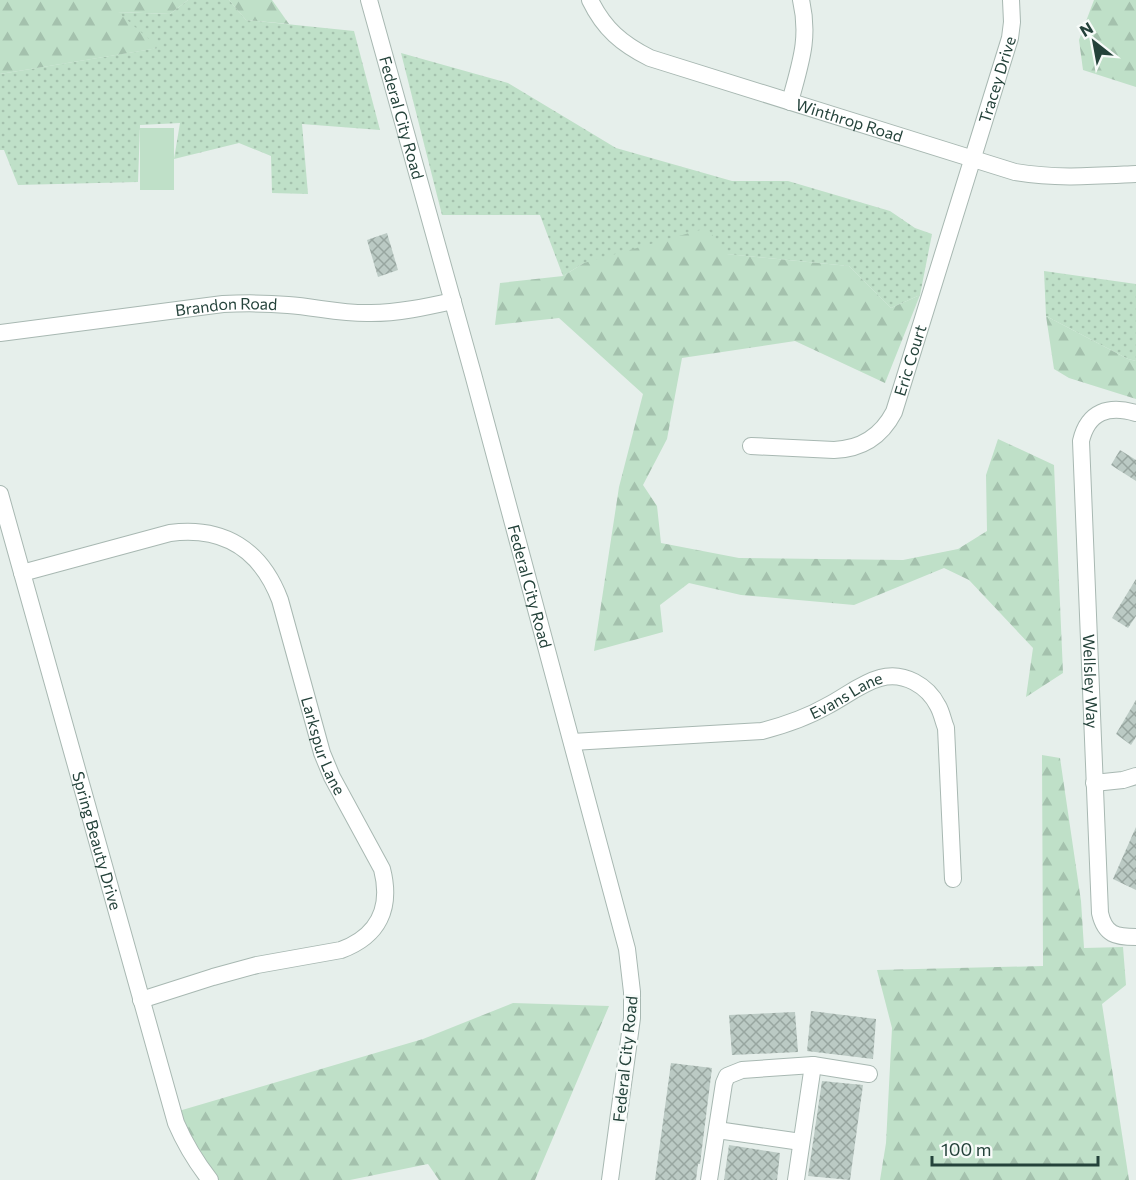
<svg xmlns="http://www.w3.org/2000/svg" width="1136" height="1180" font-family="Commissioner,sans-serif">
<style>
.grass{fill:url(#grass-dots)}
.forest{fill:url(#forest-firs)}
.pitch{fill:#bfe0c8}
.building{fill:url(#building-cross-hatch)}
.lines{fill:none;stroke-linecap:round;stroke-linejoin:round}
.minor-casing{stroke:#a8b8b2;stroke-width:18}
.minor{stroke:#fff;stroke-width:16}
.labels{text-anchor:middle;stroke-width:5;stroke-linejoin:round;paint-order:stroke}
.street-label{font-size:16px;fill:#24423a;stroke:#f7fbf9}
</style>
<defs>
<pattern id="grass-dots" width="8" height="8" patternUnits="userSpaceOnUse" patternTransform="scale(1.5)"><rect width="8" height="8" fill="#bfe0c8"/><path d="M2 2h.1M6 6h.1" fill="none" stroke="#a4c1ad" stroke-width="1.8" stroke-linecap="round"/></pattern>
<pattern id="forest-firs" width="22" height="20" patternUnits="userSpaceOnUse" patternTransform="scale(1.5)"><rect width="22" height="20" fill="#bfe0c8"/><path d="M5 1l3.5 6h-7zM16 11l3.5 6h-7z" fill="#a4c1ad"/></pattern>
<pattern id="building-cross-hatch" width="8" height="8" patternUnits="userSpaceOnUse" patternTransform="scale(1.5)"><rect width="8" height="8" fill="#bbcac4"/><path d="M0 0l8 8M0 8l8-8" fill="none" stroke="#98a6a0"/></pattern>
</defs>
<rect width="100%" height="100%" fill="#e6efeb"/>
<g class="grass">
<polygon points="188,0 229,0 246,20 354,31 380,130 302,124 308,194 272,193 271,156 239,143 174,159 180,123 140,125 138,182 18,185 4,150 0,150 0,74 158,48 117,12 170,14"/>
<polygon points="401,53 508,83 616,148 732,181 788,181 890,211 915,228 932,234 920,295 891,308 849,266 726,254 584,263 563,276 540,215 442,215"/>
<polygon points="1044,271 1136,284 1136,361 1128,359 1046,316"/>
</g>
<g class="forest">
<polygon points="0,0 188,0 170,14 118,12 159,48 0,74"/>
<polygon points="229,0 272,0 289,24 246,20"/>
<polygon points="1094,0 1136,0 1136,87 1083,70 1079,40"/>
<polygon points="707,228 727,254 849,266 891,308 920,295 885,383 795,341 682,358 667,439 643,485 657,506 661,543 739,558 903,560 958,549 987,531 986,475 998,439 1054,465 1063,673 1026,697 1033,648 969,580 944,568 854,605 741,595 689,583 660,605 663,632 594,651 619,487 643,394 559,318 495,325 500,283 563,276 584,263"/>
<polygon points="1046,316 1128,359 1136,361 1136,399 1069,378 1054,369"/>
<polygon points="1042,755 1060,758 1081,901 1084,948 1123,947 1126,985 1102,1004 1129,1180 880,1180 886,1143 892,1028 877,970 1043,966"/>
<polygon points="513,1003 609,1006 535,1180 439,1180 428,1164 350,1180 212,1180 172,1113 423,1039"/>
</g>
<rect class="pitch" x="140" y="128" width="34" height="62"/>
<g class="building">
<polygon points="387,233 398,270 378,277 367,240"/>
<polygon points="1120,450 1136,460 1136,481 1111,465"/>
<polygon points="1136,579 1136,616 1128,628 1112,618"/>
<polygon points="1136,700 1136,737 1131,745 1116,734"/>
<polygon points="1136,827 1136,890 1113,879"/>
<polygon points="811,1011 876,1019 873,1059 807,1051"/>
<polygon points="795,1012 798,1052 732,1055 729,1015"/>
<polygon points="671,1063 712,1068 700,1164 698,1164 696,1180 655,1180"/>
<polygon points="822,1081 863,1085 850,1180 808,1176"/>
<polygon points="729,1145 780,1153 777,1180 724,1180"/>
</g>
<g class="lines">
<g class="minor-casing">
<g id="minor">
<path id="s1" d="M 369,0 L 473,374 L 627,949 L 632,992 L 632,1018 L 610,1180"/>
<path id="s2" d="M 590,0 C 604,29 622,44 650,58 L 1015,172 C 1055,179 1095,176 1136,174"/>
<path d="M 790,102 C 800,64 810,39 801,0"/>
<path id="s3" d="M 0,333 L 223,304 C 245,303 266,303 288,305 C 316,307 343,314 371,313 C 398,313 426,307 453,301"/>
<path id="s4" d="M 1136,413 C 1109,405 1088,411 1081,441 L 1100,913 C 1105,935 1116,937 1136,937"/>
<path id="s5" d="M 751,446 L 834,450 C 861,449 881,437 894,412 L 1010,38 L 1012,22 L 1011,0"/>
<path id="s6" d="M 0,494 L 176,1123 C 185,1144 196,1162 210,1180"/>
<path id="s7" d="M 22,573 L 170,533 C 224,526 261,550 280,600 L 322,753 L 332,777 L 382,869 C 392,908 379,936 341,950 L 257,965 L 213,977 L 141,1000"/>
<path id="s8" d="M 572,742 L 762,731 C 785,725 806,718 827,706 C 845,697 861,683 880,678 C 904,671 928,686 938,706 C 942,713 943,721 946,728 L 953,879"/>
<polyline points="1094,783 1123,780 1136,776"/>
<polyline points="717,1130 801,1142"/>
<polyline points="709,1180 724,1083 727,1076 742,1070 813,1065 869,1074"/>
<polyline points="796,1180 813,1065"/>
</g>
</g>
<use href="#minor" class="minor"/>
</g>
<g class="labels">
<g class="street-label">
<text dy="6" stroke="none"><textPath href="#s5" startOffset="506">Tracey Drive</textPath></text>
<text dy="6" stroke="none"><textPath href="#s1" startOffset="122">Federal City Road</textPath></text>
<text dy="6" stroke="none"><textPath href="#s2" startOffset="294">Winthrop Road</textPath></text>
<text dy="6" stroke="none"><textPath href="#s3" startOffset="228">Brandon Road</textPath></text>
<text dy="6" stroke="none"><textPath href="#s5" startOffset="212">Eric Court</textPath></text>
<text dy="6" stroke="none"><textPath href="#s1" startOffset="608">Federal City Road</textPath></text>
<text dy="6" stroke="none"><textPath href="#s4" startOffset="312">Wellsley Way</textPath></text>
<text dy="6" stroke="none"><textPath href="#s8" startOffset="282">Evans Lane</textPath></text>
<text dy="6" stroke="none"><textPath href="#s7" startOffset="446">Larkspur Lane</textPath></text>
<text dy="6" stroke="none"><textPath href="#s6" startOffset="360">Spring Beauty Drive</textPath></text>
<text transform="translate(625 1059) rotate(-84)" y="6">Federal City Road</text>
</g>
</g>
<g transform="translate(1094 42) rotate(329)" stroke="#f7fbf9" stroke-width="4.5" paint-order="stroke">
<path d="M0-4.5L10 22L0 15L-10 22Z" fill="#24423a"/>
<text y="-9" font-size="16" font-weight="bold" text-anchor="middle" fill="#24423a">N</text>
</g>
<path d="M932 1156v9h166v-9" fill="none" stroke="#24423a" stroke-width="3"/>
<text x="941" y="1156" font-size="18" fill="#24423a" stroke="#f7fbf9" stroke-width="4.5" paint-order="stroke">100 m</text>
</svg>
